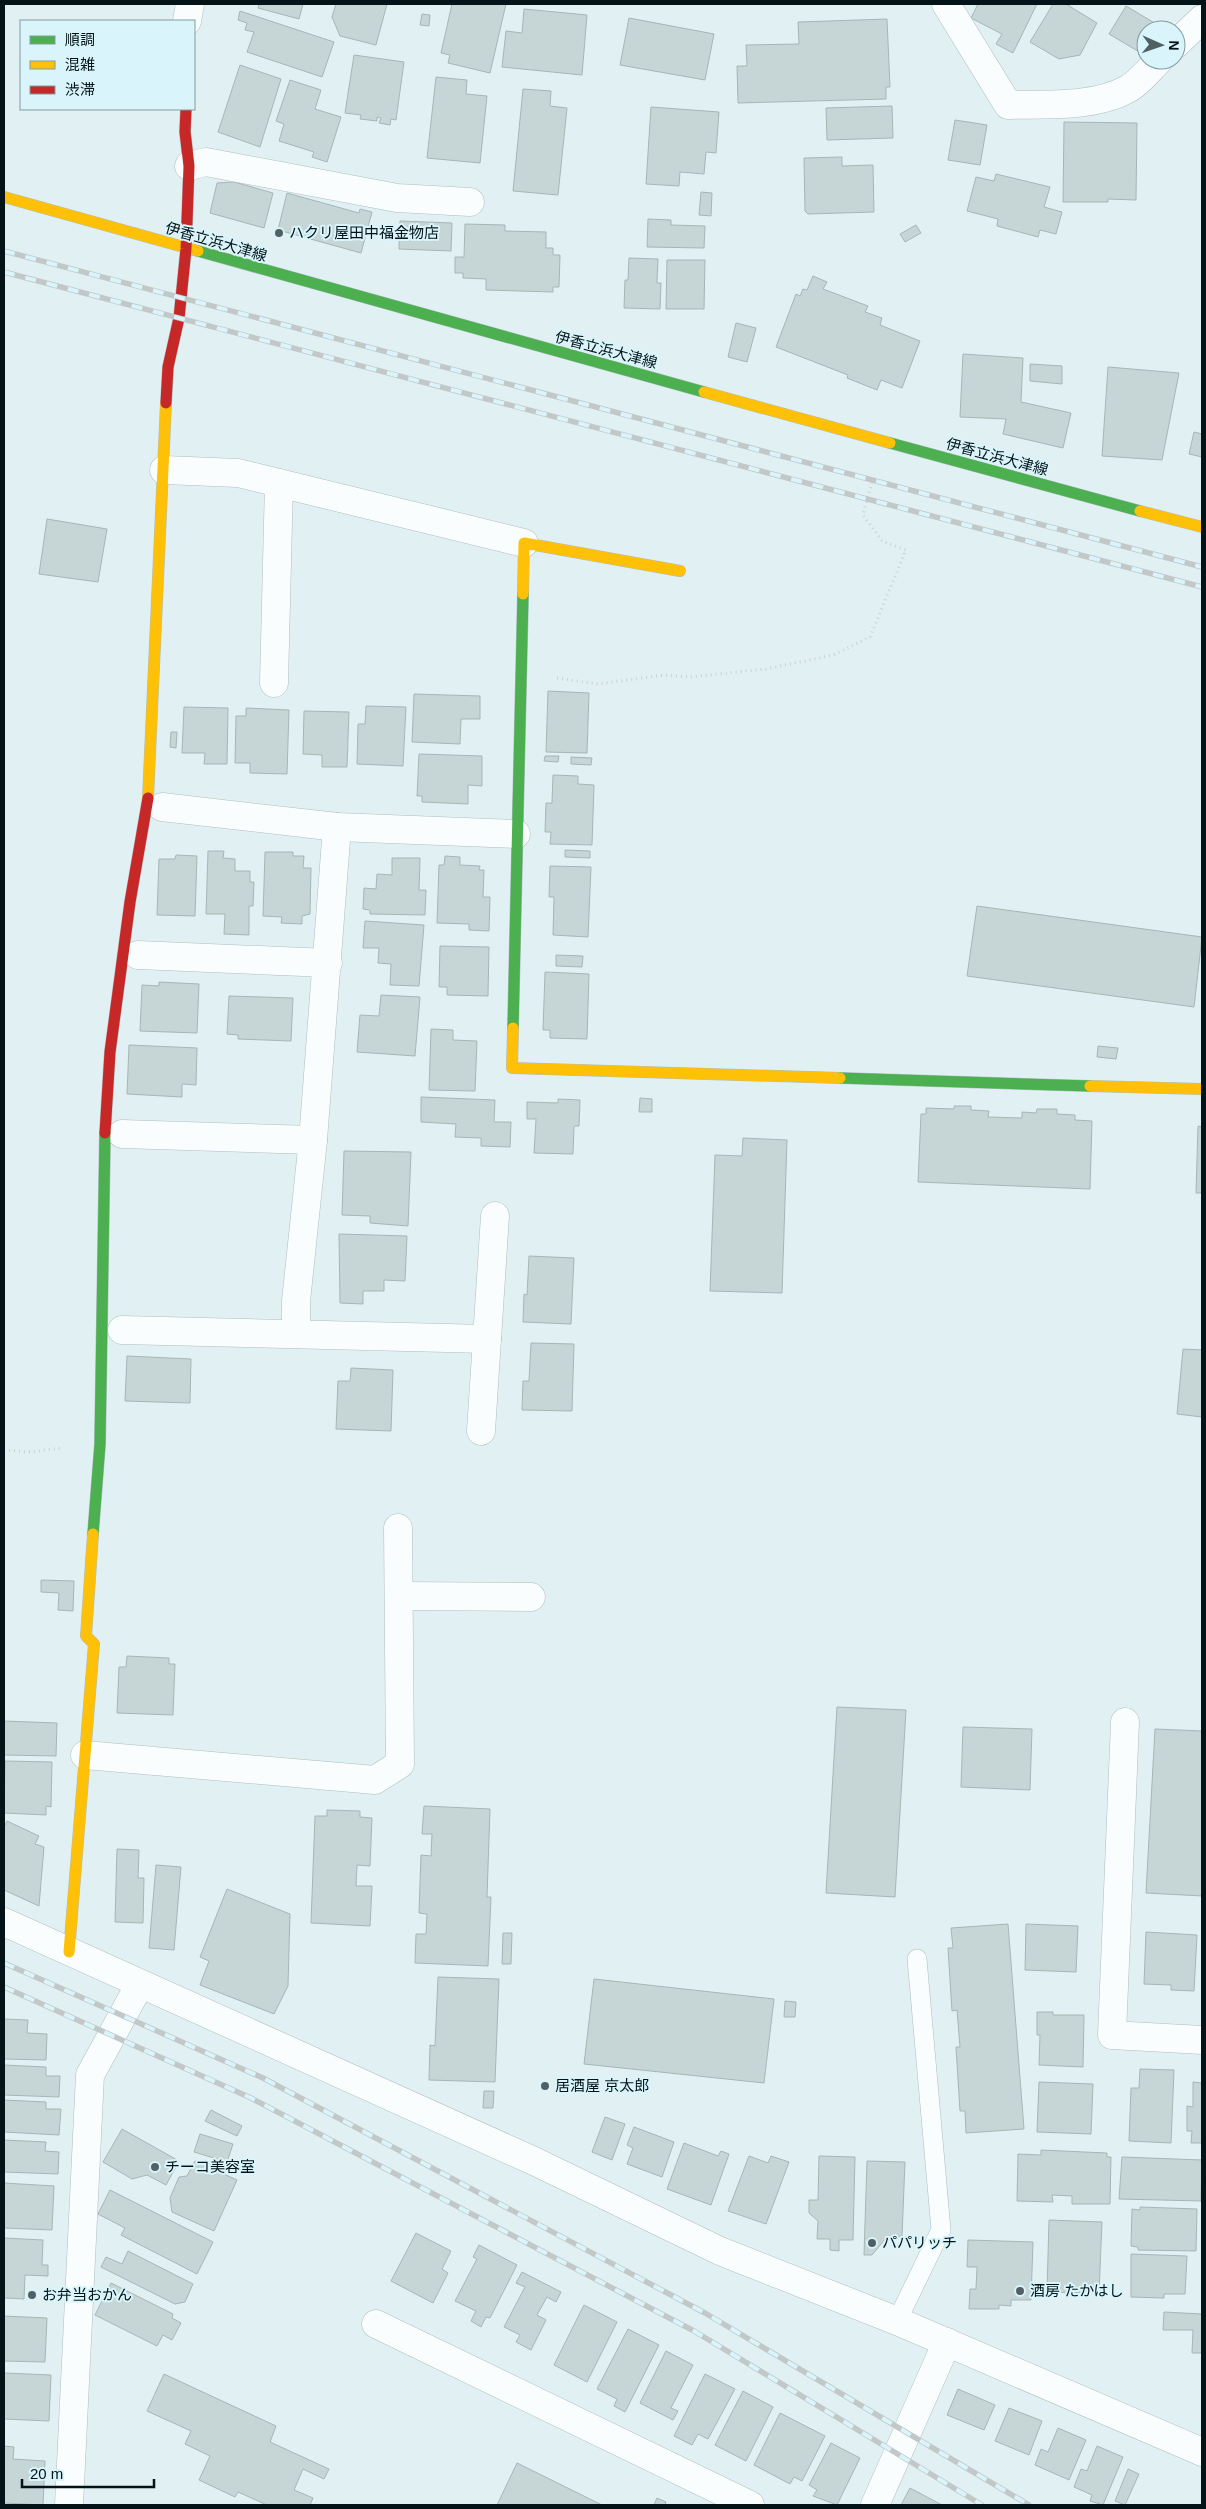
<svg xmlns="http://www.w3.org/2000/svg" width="1206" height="2509" font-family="Helvetica,'Noto Sans JP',sans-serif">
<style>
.building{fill:#c6d5d5;stroke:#a7b6b5}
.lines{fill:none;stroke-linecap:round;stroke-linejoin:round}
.lane-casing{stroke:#afbec1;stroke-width:20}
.street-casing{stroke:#afbec1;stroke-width:29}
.fast-casing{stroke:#afbec1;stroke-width:12}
.slow-casing{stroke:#afbec1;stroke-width:12}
.jam-casing{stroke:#afbec1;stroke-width:12}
.path{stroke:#cdd1d2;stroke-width:3;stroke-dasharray:1 4;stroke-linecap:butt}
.lane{stroke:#fafdfd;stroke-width:19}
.street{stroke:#fafdfd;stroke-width:28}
.fast{stroke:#4caf50;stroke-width:11}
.slow{stroke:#ffc107;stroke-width:11}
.jam{stroke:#c62828;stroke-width:11}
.rail-casing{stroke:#c2c7c8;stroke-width:5.5}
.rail{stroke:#d9f5fb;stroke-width:4;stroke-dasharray:11;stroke-linecap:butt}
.poi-dot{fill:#516064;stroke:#d9f5fb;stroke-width:2}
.labels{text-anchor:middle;stroke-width:4;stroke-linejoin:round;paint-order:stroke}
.poi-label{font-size:15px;fill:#031317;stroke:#d9f5fb;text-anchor:start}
.street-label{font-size:15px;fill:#031317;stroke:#d9f5fb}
</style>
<rect width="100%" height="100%" fill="#e1f0f3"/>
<g class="building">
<polygon points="259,4 303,4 299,19 258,8"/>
<polygon points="336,4 387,4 376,45 340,36 332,17"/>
<polygon points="452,4 506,4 490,73 448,63 450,55 441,53"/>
<polygon points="978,4 1037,4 1013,53 996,44 1002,34 971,18"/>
<polygon points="1053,4 1066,4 1097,23 1080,55 1059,59 1030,42"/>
<polygon points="1126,6 1158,25 1155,30 1146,30 1146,49 1144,48 1141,53 1109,34"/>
<polygon points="524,9 587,15 582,75 502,67 506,31 522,33"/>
<polygon points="240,11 334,42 322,77 247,52 254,32 245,30 247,23 238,20"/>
<polygon points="422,14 430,15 429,26 420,25"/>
<polygon points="629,18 714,34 705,80 620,65"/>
<polygon points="887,19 890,87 886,87 886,99 738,103 737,66 747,66 746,45 799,44 798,22"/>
<polygon points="354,55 404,62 396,120 391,119 390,125 379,123 381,118 377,117 377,121 360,119 361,115 345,113"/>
<polygon points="240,65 281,79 260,147 218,132"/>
<polygon points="436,77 467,80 466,94 487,96 480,163 427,158"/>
<polygon points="290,80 321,90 315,109 341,117 327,162 312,157 314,152 279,141 284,124 276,121"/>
<polygon points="523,89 551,91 550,106 567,108 558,195 513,191"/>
<polygon points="892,106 893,138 827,140 826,108"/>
<polygon points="651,107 719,112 716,153 706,152 704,174 680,172 679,186 646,184"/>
<polygon points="955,120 987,125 980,165 948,160"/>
<polygon points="1064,122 1137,123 1136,200 1108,199 1108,202 1063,202"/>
<polygon points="842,157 842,166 873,165 874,212 808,214 805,211 804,158"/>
<polygon points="996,174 1050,187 1044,207 1062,212 1056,234 1040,230 1038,237 997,226 998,219 967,211 976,177 994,181"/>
<polygon points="234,182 273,193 264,228 210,213 217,183"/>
<polygon points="701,192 712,193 711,216 699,215"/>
<polygon points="287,193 359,213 360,209 372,212 361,253 278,230"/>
<polygon points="648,219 671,220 671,225 705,226 704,248 647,247"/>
<polygon points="400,221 452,223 451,251 399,249"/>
<polygon points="465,224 505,225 505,231 546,232 546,248 553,248 553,255 560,255 559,287 553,287 553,292 486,290 486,279 463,278 463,273 455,273 455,257 464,257"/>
<polygon points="916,225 921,233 905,242 900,234"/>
<polygon points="629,258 658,259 657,283 661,283 660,309 624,308 625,280 628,280"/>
<polygon points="667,260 705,260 704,309 666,309"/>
<polygon points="813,276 827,282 823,289 868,306 865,312 882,318 880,325 920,341 902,388 881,380 877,390 847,378 848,375 776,347 796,294 800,296 803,289 807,290"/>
<polygon points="736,323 756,328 747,362 728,357"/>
<polygon points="963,354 1023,358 1021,402 1071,413 1063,448 1003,434 1006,419 960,417"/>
<polygon points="1030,364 1062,366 1062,384 1030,381"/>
<polygon points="1108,367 1179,373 1162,460 1102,456"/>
<polygon points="1194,432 1202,434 1202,457 1189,454"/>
<polygon points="47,519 107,529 98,582 39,574"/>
<polygon points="548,691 589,693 587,753 546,752"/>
<polygon points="414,694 480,696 480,719 461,719 460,744 412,742"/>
<polygon points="366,706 406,707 403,766 357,764 358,724 365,724"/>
<polygon points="184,707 228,708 227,764 204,764 205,753 182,753"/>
<polygon points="246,708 289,710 287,774 250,773 250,763 235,763 236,716 246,716"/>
<polygon points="304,711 349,712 347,767 322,767 322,755 303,754"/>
<polygon points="171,732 177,732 176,748 170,747"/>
<polygon points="419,754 482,756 482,786 468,785 468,804 422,802 422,796 417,796"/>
<polygon points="545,756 559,756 558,762 544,761"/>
<polygon points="571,757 592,758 591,765 571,764"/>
<polygon points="553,775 578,776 578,784 594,785 592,845 550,844 551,832 545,832 546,803 552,803"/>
<polygon points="565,850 590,851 590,858 565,857"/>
<polygon points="208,851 224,851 223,858 235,859 235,871 250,871 250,882 254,882 253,906 249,906 249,935 224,934 225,914 206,914"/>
<polygon points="265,852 293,852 293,856 304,856 303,868 311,868 310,914 302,916 302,924 281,923 282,917 263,916"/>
<polygon points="176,855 197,856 195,916 157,915 159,859 175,859"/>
<polygon points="445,856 460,857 460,865 480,866 479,870 484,870 483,897 490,897 489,931 469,930 469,924 437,923 439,865 444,865"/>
<polygon points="392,858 420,858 419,890 426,890 425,915 370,914 370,910 363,909 364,888 376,889 377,874 392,875"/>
<polygon points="550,866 591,867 588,937 553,935 554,897 549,897"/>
<polygon points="977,906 1202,937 1194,1007 967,976"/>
<polygon points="365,921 424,925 419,986 390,985 391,964 378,963 379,948 363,948"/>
<polygon points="440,946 489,947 488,996 447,995 447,987 439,987"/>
<polygon points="556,955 583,956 582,967 556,966"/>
<polygon points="545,972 589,974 587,1039 550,1038 550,1030 543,1030"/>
<polygon points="159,982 199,984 197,1033 140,1031 142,985 159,986"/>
<polygon points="381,995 420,997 415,1056 357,1052 360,1015 379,1016"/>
<polygon points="229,996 293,998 291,1041 238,1039 238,1035 227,1034"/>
<polygon points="431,1029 453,1030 453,1040 477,1041 475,1091 429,1090"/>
<polygon points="129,1045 197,1048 196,1085 182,1084 182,1097 127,1094"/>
<polygon points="1098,1046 1118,1048 1116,1059 1097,1057"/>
<polygon points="421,1097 495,1100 494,1122 511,1122 510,1147 481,1146 481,1138 455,1137 456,1124 421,1122"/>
<polygon points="640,1098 652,1099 652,1112 639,1112"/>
<polygon points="558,1099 580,1100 579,1126 574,1126 573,1154 534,1153 536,1119 527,1119 527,1102 558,1103"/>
<polygon points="954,1106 971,1106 971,1110 989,1111 988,1117 1022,1118 1022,1112 1036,1113 1037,1109 1057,1109 1057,1114 1075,1115 1075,1120 1092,1121 1090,1189 918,1182 921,1114 926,1114 926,1108 954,1109"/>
<polygon points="1198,1126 1202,1127 1202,1193 1196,1193"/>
<polygon points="743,1138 787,1140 782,1293 710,1291 715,1155 742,1156"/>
<polygon points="344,1151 411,1152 408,1226 370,1223 370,1216 342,1215"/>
<polygon points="339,1234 407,1236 405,1281 384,1280 384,1291 363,1291 363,1304 340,1303"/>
<polygon points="529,1256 574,1258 571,1324 523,1322 524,1294 527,1295"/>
<polygon points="531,1343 574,1344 572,1411 522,1410 523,1381 529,1381"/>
<polygon points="1183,1349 1202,1350 1202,1417 1177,1414"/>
<polygon points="127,1356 191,1359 190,1403 125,1401"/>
<polygon points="351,1368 393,1370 391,1431 336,1429 338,1381 350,1381"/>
<polygon points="41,1580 74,1581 73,1611 58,1610 59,1593 41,1592"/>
<polygon points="127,1656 169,1658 169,1664 175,1664 173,1715 117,1713 119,1667 126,1667"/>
<polygon points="837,1707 906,1710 895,1897 826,1893"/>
<polygon points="4,1721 57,1723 56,1756 4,1755"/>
<polygon points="963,1727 1032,1729 1030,1790 961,1787"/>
<polygon points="1155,1729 1202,1731 1202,1896 1146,1893"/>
<polygon points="5,1761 52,1762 51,1807 46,1806 46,1815 4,1813"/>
<polygon points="424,1806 490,1809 487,1897 491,1897 488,1966 415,1963 416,1934 426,1934 427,1914 419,1913 421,1855 431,1856 432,1834 422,1834"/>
<polygon points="327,1810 360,1811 360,1817 372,1818 370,1866 357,1865 356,1886 372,1886 370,1926 311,1923 315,1816 327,1816"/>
<polygon points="7,1821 39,1836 35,1844 44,1847 39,1906 4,1890 4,1827"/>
<polygon points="117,1849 139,1850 138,1878 144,1878 143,1923 115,1922"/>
<polygon points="156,1865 181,1867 174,1950 149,1948"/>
<polygon points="227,1889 290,1914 288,1986 274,2014 200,1985 209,1961 200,1957"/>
<polygon points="1008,1924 1024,2129 966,2133 965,2111 960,2111 956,2047 960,2047 957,2010 952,2011 948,1948 953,1948 951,1928"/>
<polygon points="1026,1924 1078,1926 1076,1972 1025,1970"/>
<polygon points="1146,1932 1197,1935 1194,1991 1171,1990 1171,1985 1144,1984"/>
<polygon points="503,1933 512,1933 511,1964 502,1964"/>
<polygon points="438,1977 499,1979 495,2082 429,2080 430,2045 435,2046"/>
<polygon points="594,1979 774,1999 764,2083 584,2064"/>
<polygon points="785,2001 796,2002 795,2017 784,2017"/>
<polygon points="1037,2012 1053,2012 1053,2015 1084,2015 1083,2067 1039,2065 1040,2035 1037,2035"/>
<polygon points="4,2019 28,2020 27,2033 47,2034 46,2060 4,2059"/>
<polygon points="4,2065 46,2067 46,2076 60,2076 59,2097 4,2095"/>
<polygon points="1140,2069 1174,2070 1171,2143 1129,2141 1131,2088 1139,2088"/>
<polygon points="1039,2082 1093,2084 1091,2134 1037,2132"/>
<polygon points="1193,2082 1202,2083 1202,2143 1191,2143 1192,2131 1187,2131 1187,2106 1193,2107"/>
<polygon points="484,2091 494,2091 493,2108 483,2108"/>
<polygon points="4,2100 46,2102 46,2109 61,2109 59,2135 4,2132"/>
<polygon points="211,2110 242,2126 237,2136 205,2121"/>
<polygon points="605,2117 625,2124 612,2160 592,2152"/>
<polygon points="634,2127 674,2142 662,2177 627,2164 633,2148 627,2145"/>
<polygon points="122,2129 179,2161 166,2185 147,2175 132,2179 103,2162"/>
<polygon points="200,2134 233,2144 227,2162 194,2152"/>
<polygon points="4,2140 46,2142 45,2151 59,2152 58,2174 4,2172"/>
<polygon points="684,2143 718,2156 721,2151 729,2154 711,2205 667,2189"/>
<polygon points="1041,2150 1107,2153 1107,2157 1111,2157 1110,2204 1072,2204 1072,2196 1052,2195 1053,2202 1017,2201 1018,2154 1041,2155"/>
<polygon points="749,2156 768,2163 771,2156 789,2162 766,2224 728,2211"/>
<polygon points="819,2156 855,2157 853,2240 839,2240 839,2251 830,2250 830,2239 817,2239 818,2221 809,2213 809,2200 818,2200"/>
<polygon points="1122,2157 1202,2160 1201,2201 1119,2199"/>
<polygon points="195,2161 237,2180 214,2231 172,2212 170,2198 179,2177 187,2176"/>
<polygon points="867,2161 905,2162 902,2236 886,2238 872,2255 864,2255"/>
<polygon points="4,2183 54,2186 52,2230 4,2228"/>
<polygon points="110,2190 213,2242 197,2274 121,2235 125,2228 98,2214"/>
<polygon points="1140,2207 1197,2209 1196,2251 1138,2250 1138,2247 1131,2246 1132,2209 1140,2210"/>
<polygon points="1049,2220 1102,2222 1099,2293 1047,2292"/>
<polygon points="416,2233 451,2251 442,2269 448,2273 433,2303 391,2281"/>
<polygon points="4,2238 43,2240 42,2265 48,2265 48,2276 25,2275 24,2299 4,2298"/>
<polygon points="968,2240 1033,2242 1031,2300 1011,2300 1011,2306 999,2305 999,2309 969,2309 970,2289 976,2289 977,2267 967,2267"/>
<polygon points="479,2245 517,2265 490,2318 486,2317 481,2327 471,2321 476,2311 455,2301 477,2259 473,2257"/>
<polygon points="128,2251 193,2284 185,2302 175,2304 101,2267 106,2257 122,2264"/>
<polygon points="1131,2254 1187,2256 1185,2294 1164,2294 1164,2298 1131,2297"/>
<polygon points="522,2272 561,2292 556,2302 547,2297 537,2315 546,2320 531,2350 516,2342 520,2335 504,2327 525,2287 516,2283"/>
<polygon points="111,2283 173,2314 172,2318 181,2323 172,2340 163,2335 157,2346 95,2315"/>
<polygon points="584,2305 617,2322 587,2382 554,2365"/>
<polygon points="1164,2312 1202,2314 1202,2353 1192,2353 1193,2330 1163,2330"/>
<polygon points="4,2316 47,2318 45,2362 4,2361"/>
<polygon points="628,2329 659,2345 625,2412 614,2406 617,2399 597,2389"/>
<polygon points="666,2351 693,2365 671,2408 678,2411 673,2420 640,2403"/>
<polygon points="4,2373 51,2375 49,2421 4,2419"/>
<polygon points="164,2374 276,2426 270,2442 329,2469 324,2479 303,2469 294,2490 313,2498 310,2505 267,2505 238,2492 235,2497 199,2480 210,2456 185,2444 191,2431 147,2411"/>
<polygon points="705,2374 735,2389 708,2439 698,2434 692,2445 674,2436"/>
<polygon points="958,2389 995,2405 984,2430 947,2415"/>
<polygon points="743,2391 773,2407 746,2461 715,2445"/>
<polygon points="1009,2408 1042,2421 1029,2455 995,2441"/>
<polygon points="780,2413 825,2436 802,2481 794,2477 790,2484 754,2465"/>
<polygon points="1058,2428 1086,2440 1069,2480 1035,2465 1041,2449 1048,2452"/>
<polygon points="831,2443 860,2458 837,2505 813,2496 817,2490 809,2485"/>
<polygon points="4,2446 14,2447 13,2459 45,2461 43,2505 4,2503"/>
<polygon points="1097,2446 1123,2457 1103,2505 1090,2501 1092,2495 1074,2487 1081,2469 1087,2471"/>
<polygon points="517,2463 602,2505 497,2505"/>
<polygon points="1128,2469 1139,2474 1125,2505 1115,2501"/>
<polygon points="910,2488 942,2505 901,2505"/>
<polygon points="657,2498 666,2502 665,2505 654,2505"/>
</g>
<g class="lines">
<g class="lane-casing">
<polyline id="lane" points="897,2321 941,2230 917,1959"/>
</g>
<g class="street-casing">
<g id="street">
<path d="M 946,4 L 1008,105 C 1046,104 1093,108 1128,89 C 1139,83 1150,69 1159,60"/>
<polyline points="187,21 190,4"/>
<polyline points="1176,44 1202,19"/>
<polyline points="189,166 206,162 397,198 470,202"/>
<polyline points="164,470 238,473 524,543"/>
<polyline points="274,683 279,483"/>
<polyline points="162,807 337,827 516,834"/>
<polyline points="138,955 328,963"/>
<polyline points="122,1134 313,1140"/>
<polyline points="122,1330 487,1339"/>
<polyline points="296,1334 296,1301 313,1140 337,827"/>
<polyline points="481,1431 495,1216"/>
<polyline points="399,1596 531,1597"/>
<polyline points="1125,1722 1112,2035 1202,2040"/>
<polyline points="85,1755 375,1780 400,1764 398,1528"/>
<polyline points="4,1922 536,2162 720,2251 897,2321 1202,2452"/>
<polyline points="376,2324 750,2505"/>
<polyline points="69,2505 90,2075 140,1984"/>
<polyline points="875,2505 947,2342"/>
</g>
</g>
<g class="fast-casing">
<g id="fast">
<polyline points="198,251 704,392"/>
<polyline points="890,443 1140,511"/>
<polyline points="513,1028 523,594"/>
<polyline points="840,1078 1090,1086"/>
<polyline points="93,1534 100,1444 105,1133"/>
</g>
</g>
<g class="slow-casing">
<g id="slow">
<polyline points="4,197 198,251"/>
<polyline points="704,392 890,443"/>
<polyline points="1140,511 1202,527"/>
<polyline points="523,594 524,543 680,571"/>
<polyline points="148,798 166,403"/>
<polyline points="513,1028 512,1068 840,1078"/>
<polyline points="1090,1086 1202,1089"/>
<polyline points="69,1952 94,1644 86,1636 93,1534"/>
</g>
</g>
<g class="jam-casing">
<g id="jam">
<polyline points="166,403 168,367 179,318 186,249 189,166 185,132 186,109"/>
<polyline points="105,1133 110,1052 130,902 148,798"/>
</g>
</g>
<g class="path">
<polyline points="557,678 598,684 664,675 689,677 766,669 833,655 870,637 906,550 882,541 863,515 873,479"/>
<polyline points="4,1450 28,1452 63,1448"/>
</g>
<use href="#lane" class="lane"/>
<use href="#street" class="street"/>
<use href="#fast" class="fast"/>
<use href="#slow" class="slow"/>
<use href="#jam" class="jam"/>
<g class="rail-casing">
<g id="rail">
<polyline points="4,251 1202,567"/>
<polyline points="4,272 1202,587"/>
<polyline points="4,1963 263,2078 705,2313 1029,2505"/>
<polyline points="4,1987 251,2098 694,2331 982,2505"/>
</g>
</g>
<use href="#rail" class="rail"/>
</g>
<g class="poi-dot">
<circle cx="279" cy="233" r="5"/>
<circle cx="545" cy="2086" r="5"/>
<circle cx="155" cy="2167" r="5"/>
<circle cx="872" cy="2243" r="5"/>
<circle cx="1020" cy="2291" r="5"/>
<circle cx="32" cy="2295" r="5"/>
</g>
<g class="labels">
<g class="poi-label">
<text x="289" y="238">ハクリ屋田中福金物店</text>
<text x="555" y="2091">居酒屋 京太郎</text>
<text x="165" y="2172">チーコ美容室</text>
<text x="882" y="2248">パパリッチ</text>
<text x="1030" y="2296">酒房 たかはし</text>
<text x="42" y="2300">お弁当おかん</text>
</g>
<g class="street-label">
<text transform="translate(216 242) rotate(16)" y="5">伊香立浜大津線</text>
<text transform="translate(606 350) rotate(15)" y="5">伊香立浜大津線</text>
<text transform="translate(997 457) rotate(15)" y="5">伊香立浜大津線</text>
</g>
</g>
<rect width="1206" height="2509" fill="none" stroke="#031317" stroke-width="10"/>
<rect x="20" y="20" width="175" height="90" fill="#d9f5fb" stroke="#839ba0"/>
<rect x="30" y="36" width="25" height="8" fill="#4caf50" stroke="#839ba0"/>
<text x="65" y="45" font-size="15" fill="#031317">順調</text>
<rect x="30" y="61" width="25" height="8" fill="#ffc107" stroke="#839ba0"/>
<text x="65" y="70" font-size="15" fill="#031317">混雑</text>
<rect x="30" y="86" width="25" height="8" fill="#c62828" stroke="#839ba0"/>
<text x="65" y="95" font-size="15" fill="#031317">渋滞</text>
<g transform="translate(1161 45) rotate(92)"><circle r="24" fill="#d9f5fb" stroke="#839ba0"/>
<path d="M0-4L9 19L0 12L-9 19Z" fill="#516064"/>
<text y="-8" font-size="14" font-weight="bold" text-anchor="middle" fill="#031317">N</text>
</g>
<path d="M22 2479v8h132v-8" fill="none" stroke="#031317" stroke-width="2.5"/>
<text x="30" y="2479" font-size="15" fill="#031317" stroke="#d9f5fb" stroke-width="4" paint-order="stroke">20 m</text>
</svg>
